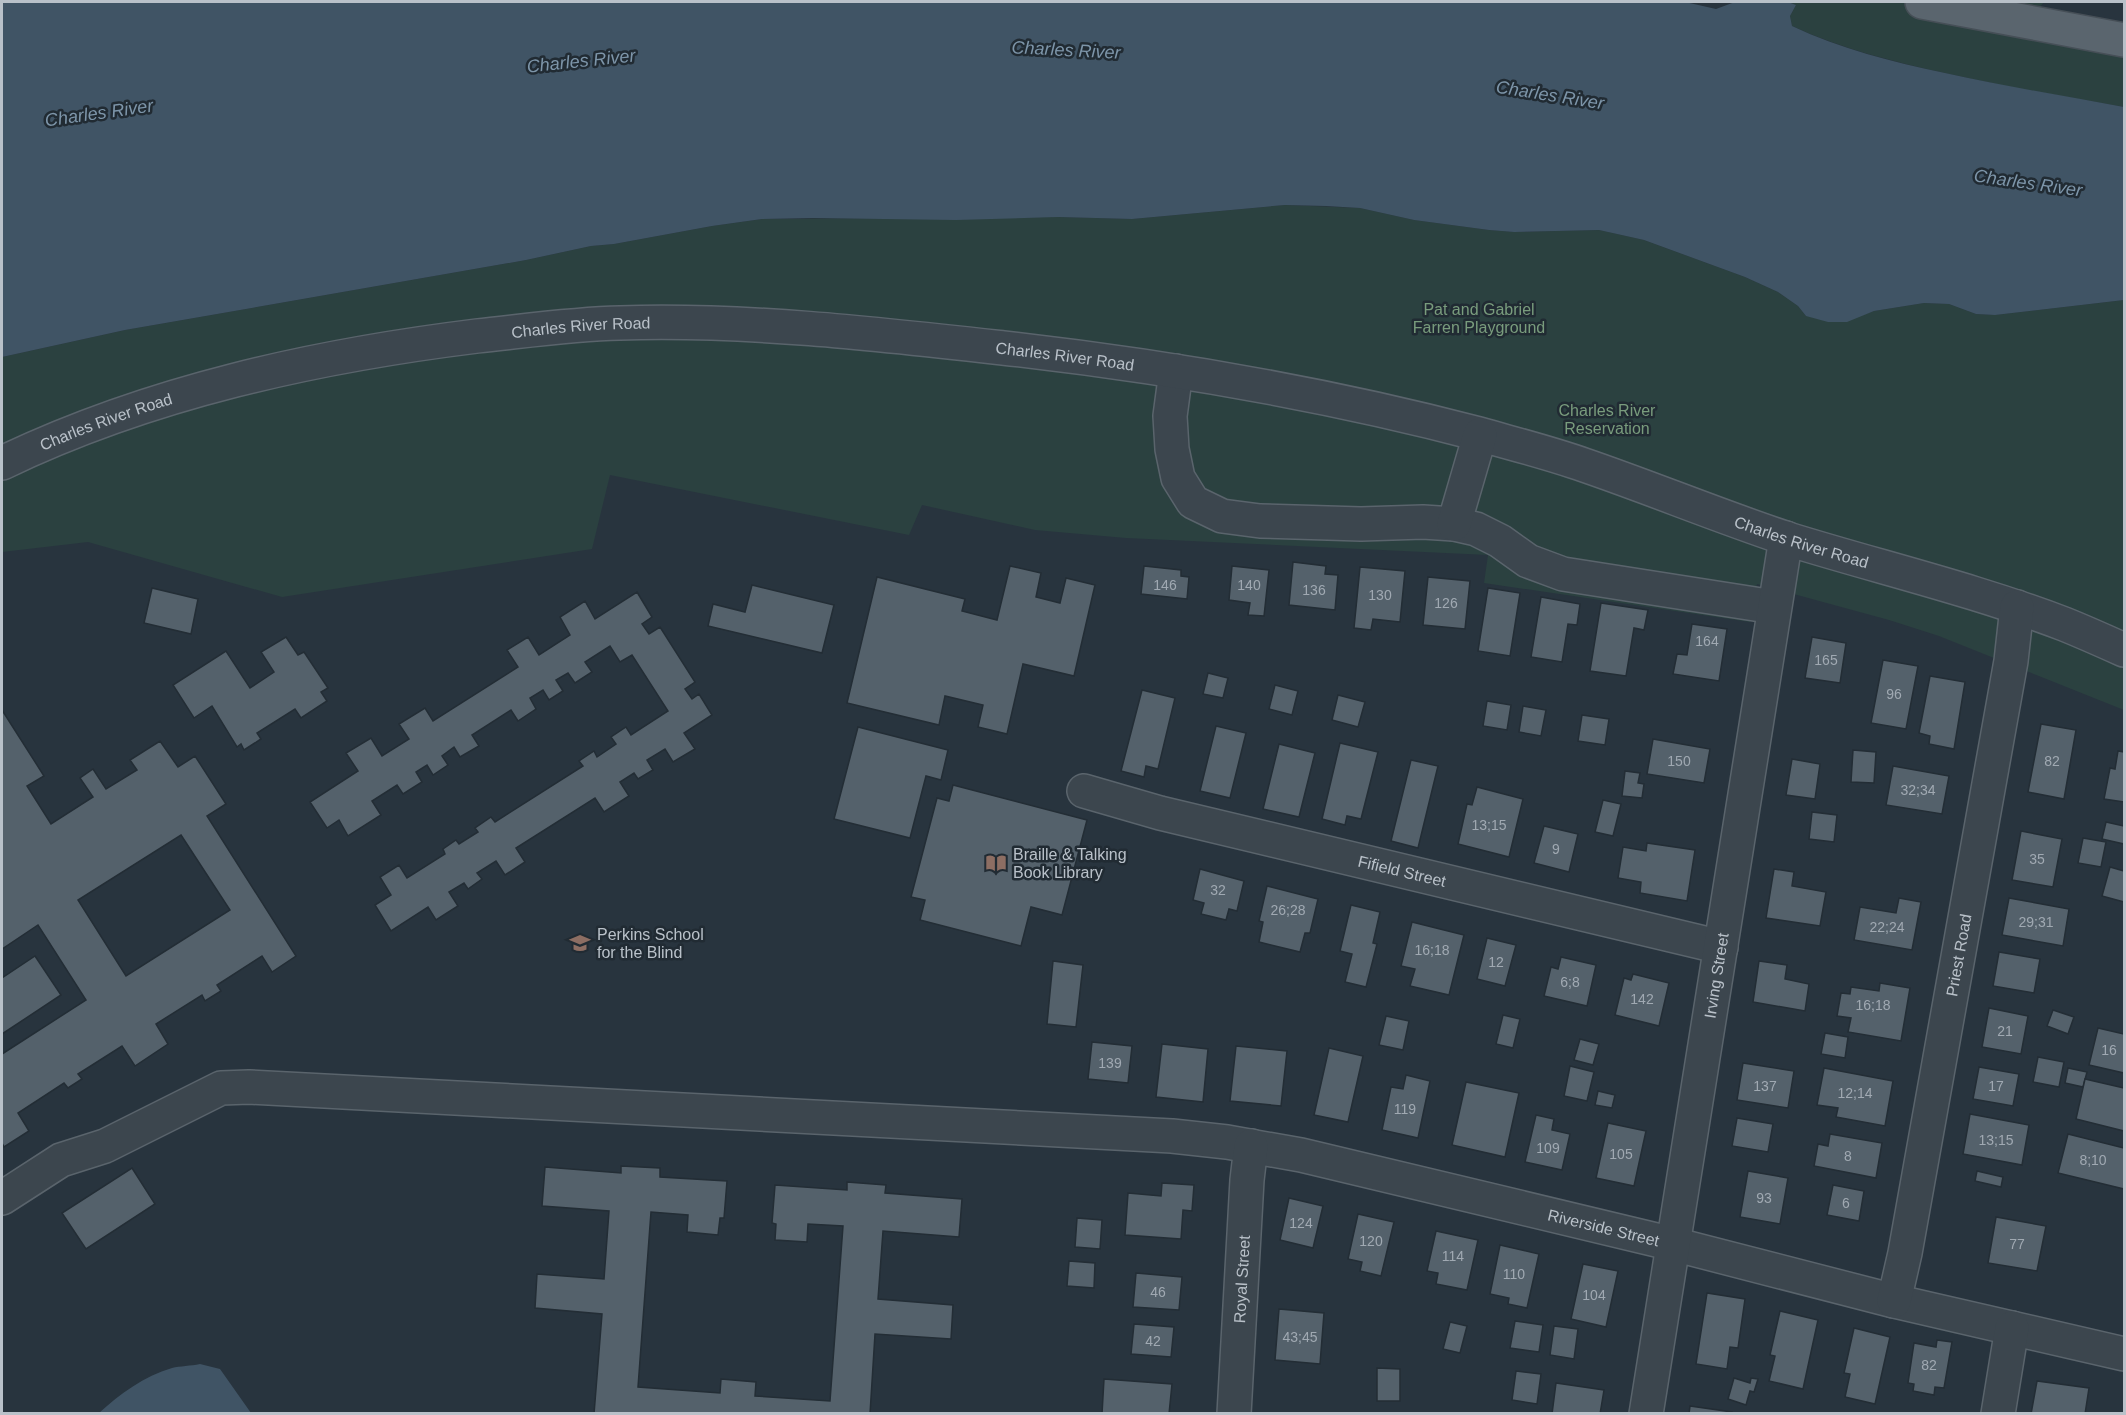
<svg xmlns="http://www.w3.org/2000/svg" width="2126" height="1415" font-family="Arial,sans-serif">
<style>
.green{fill:#2b4140}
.water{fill:#405465}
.building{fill:#54616b;stroke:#232d35;stroke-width:1.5;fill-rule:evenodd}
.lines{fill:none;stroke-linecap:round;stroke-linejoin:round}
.minor-casing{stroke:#5a646c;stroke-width:36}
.major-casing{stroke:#464f57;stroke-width:36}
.minor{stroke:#3c464e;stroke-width:33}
.major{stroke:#5a656e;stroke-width:33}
.labels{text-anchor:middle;stroke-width:5;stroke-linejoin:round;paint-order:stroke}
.number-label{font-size:14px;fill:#a0a9b2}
.park-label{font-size:16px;fill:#799c7d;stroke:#212b33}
.street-label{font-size:16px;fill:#b9c1c9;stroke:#212b33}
.poi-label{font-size:16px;fill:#b9c1c9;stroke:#212b33;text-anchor:start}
.water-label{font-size:18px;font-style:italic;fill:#7d95a9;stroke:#212b33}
</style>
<rect width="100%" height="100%" fill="#28343e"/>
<g class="green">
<path d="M 1788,2 L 2044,2 L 2028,22 L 2124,40 L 2124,107 C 2066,97 2007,87 1949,74 C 1895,62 1842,49 1792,26 L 1790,16 L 1796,5 Z"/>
<polygon points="1285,205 1360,208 1414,220 1489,230 1514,232 1599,230 1644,240 1745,277 1778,292 1798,306 1806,316 1862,315 1874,311 1924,303 1949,304 1976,314 1995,315 2124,300 2124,710 1939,636 1889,620 1757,584 1750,622 1484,583 1488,555 1126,538 1035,530 922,505 909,535 610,475 592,549 282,597 88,542 2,552 2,357 125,330 526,260 591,246 614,244 712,226 762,219 1058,217 1132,219"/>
</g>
<g class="water">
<path d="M 2,2 L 1685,2 L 1716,9 L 1735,2 L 1788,2 L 1796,5 L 1790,16 L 1792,26 C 1841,49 1892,62 1945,73 C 2004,86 2064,96 2124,107 L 2124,300 L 1995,315 L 1976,314 L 1949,304 L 1924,303 L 1874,311 L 1847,322 L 1828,322 L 1806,316 L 1798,306 L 1778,292 L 1745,277 L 1644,240 L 1599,230 L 1514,232 L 1489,230 L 1414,220 L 1360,208 L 1326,206 L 1285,205 L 1132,219 L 1058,217 L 956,220 L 813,218 L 762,219 L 712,226 L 614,244 L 591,246 L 526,260 L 125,330 L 2,357 Z"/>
<path d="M 200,1364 L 220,1369 L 251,1413 L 99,1413 C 120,1394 144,1376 172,1368 C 180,1366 191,1366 200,1364 Z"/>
</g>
<g class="building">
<polygon points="1293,562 1326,566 1325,574 1338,575 1335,610 1289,605"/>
<polygon points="1010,566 1041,573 1036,597 1060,603 1066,578 1095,585 1074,676 1023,664 1007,734 978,727 983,705 945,696 939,725 847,703 877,577 965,599 962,611 997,620"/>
<polygon points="1144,566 1181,570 1181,576 1189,577 1187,599 1141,594"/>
<polygon points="1232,566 1269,570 1264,616 1248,615 1250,603 1229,600"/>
<polygon points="1360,567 1405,571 1400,622 1373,619 1371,630 1354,628"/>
<polygon points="1428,577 1470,581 1465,629 1423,625"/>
<polygon points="752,585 834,605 822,653 708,626 713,604 745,612"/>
<polygon points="152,588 198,599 191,634 144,623"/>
<polygon points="1488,588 1520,593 1510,656 1478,651"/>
<polygon points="637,592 652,617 642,624 649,634 660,627 695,682 685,689 692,699 699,694 712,715 684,733 695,749 673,762 665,749 647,760 653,770 638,779 634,773 620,782 629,796 604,812 595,798 516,848 525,862 505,875 496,861 477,873 482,879 468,889 464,883 449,892 458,906 436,920 428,907 391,931 375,905 391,895 380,877 399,865 407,878 445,854 443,849 456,840 459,844 478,832 475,828 491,817 495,822 583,766 579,761 594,751 597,757 616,744 611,737 626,727 631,735 668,711 632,655 620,662 610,646 585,662 592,672 575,683 568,673 556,680 563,691 549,700 543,690 530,698 536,709 518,721 511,710 472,735 479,746 460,757 454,747 442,756 448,765 433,775 427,765 416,772 422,782 403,794 397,785 372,801 381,815 348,836 339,820 327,828 310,802 358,771 346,753 371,738 382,756 409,739 399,724 425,708 433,721 518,667 507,650 528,637 539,655 570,635 560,617 585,601 595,619"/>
<polygon points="1541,597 1580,604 1577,625 1568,624 1562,662 1531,657"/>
<polygon points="1601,603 1648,610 1644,630 1634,628 1626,676 1590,671"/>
<polygon points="1692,624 1727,629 1719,681 1673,674 1677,654 1687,655"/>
<polygon points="286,637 298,655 304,652 328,688 321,692 327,701 301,718 295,709 257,733 261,739 244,750 241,744 237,747 212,706 194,718 173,685 226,651 250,688 274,672 261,652"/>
<polygon points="1812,637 1846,643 1840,683 1805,678"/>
<polygon points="1883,660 1918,666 1906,729 1871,723"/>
<polygon points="1208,673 1228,678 1223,698 1203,694"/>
<polygon points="1930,676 1965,682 1954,749 1929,744 1930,736 1919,733"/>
<polygon points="1275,685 1298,691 1292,715 1269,709"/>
<polygon points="1142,690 1175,698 1158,769 1146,766 1144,777 1121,771"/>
<polygon points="1338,695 1365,702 1358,727 1332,720"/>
<polygon points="1487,701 1511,705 1507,730 1483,726"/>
<polygon points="1523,706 1546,710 1541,736 1519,732"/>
<path d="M 2,710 L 44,776 L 27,786 L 51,824 L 93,797 L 80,778 L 93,769 L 106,789 L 137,770 L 130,760 L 160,741 L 178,767 L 195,756 L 226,804 L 207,816 L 296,956 L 272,972 L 262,956 L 217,985 L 221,991 L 205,1001 L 202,995 L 156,1024 L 168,1044 L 135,1066 L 122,1046 L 78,1074 L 82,1079 L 68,1088 L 64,1083 L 18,1113 L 29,1131 L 4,1147 L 2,1143 L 2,1054 L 86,1000 L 38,925 L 2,949 ZM 181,835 L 230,910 L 126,976 L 78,900 Z"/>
<polygon points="1582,715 1609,719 1605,745 1578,741"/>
<polygon points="2041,724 2076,730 2064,799 2028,792"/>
<polygon points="1216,726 1246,733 1230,798 1200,791"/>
<polygon points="858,727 948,750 941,780 926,776 910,838 834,819"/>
<polygon points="1653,739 1710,749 1704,783 1647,774"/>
<polygon points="1340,743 1378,752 1361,819 1347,816 1345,825 1322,819"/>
<polygon points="1279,744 1315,753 1299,817 1263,809"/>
<polygon points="1853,750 1876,752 1874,783 1851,782"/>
<polygon points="2118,751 2124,752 2124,802 2104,799 2110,768 2115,769"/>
<polygon points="1792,759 1820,764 1815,799 1786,795"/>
<polygon points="1411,760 1438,766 1418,848 1391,841"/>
<polygon points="1893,766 1949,776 1942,814 1886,805"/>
<polygon points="1625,771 1640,773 1638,783 1644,784 1642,798 1622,796"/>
<polygon points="953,785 1087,820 1062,915 1031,907 1021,946 920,920 925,900 911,897 937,798 949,801"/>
<polygon points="1477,787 1523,799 1509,857 1458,844 1467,804 1472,805"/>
<polygon points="1603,800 1621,804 1613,836 1595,832"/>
<polygon points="1812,812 1837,815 1834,842 1809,839"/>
<polygon points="2106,822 2124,826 2124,844 2102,839"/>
<polygon points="1544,826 1578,834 1569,872 1534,863"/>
<polygon points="2021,831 2062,839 2053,887 2012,880"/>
<polygon points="2083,838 2106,842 2101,867 2078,863"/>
<polygon points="1647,843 1695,850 1687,901 1640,893 1641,882 1618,878 1623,847 1646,851"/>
<polygon points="2110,867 2124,871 2124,902 2102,896"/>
<polygon points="1200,869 1244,881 1237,911 1229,909 1226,920 1201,914 1204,903 1193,900"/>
<polygon points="1774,869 1794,872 1792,886 1826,892 1820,926 1766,918"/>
<polygon points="1267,886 1318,899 1310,933 1305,933 1300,952 1259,942 1263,922 1259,921"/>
<polygon points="1899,898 1921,902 1912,950 1854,940 1860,907 1896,913"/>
<polygon points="2009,898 2069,909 2063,946 2002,935"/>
<polygon points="1351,905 1380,912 1373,943 1377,944 1366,987 1345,982 1352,954 1340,951"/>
<polygon points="1412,922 1464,935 1449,995 1410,986 1415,969 1401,966"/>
<polygon points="1487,938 1516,945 1505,986 1477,979"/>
<polygon points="1999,952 2040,959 2034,993 1993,986"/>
<polygon points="35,956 61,995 2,1034 2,978"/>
<polygon points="1561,957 1596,965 1587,1006 1544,996 1551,967 1558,969"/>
<polygon points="1053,961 1083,965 1076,1027 1047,1024"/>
<polygon points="1759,961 1787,965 1785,979 1809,984 1805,1011 1753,1002"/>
<polygon points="1633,974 1669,983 1659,1026 1615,1015 1624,978 1631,980"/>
<polygon points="1880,983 1910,988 1901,1041 1848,1032 1851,1018 1837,1016 1841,993 1850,994 1851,987 1879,991"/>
<polygon points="1989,1008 2028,1016 2021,1054 1982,1047"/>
<polygon points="2053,1010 2074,1017 2068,1034 2047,1026"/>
<polygon points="1503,1015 1520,1019 1513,1048 1496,1044"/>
<polygon points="1386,1016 1409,1021 1403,1050 1379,1045"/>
<polygon points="2098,1028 2124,1034 2124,1073 2089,1065"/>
<polygon points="1825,1033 1848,1037 1845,1058 1821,1054"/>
<polygon points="1580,1039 1599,1044 1593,1065 1574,1060"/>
<polygon points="1092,1042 1132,1046 1128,1083 1088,1079"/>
<polygon points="1162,1044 1208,1049 1203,1102 1156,1097"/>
<polygon points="1236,1046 1287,1051 1281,1106 1230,1101"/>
<polygon points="1329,1048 1363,1056 1348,1122 1314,1115"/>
<polygon points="2038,1057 2064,1062 2059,1087 2033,1082"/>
<polygon points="1743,1063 1794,1071 1788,1108 1737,1100"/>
<polygon points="1570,1066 1594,1072 1587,1101 1564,1096"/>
<polygon points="1979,1067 2019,1074 2013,1106 1973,1099"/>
<polygon points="1824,1068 1893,1081 1885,1126 1836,1117 1838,1108 1817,1105"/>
<polygon points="2068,1068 2087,1072 2083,1087 2065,1083"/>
<polygon points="1406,1075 1430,1081 1418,1138 1382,1130 1391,1087 1403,1089"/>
<polygon points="2085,1079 2124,1088 2124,1131 2076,1119"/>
<polygon points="1466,1082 1519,1093 1505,1157 1452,1145"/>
<polygon points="1598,1091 1615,1095 1612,1108 1595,1105"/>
<polygon points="1970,1114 2029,1125 2022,1165 1963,1154"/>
<polygon points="1536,1115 1554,1119 1552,1130 1570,1134 1562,1170 1525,1162"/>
<polygon points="1737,1118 1773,1124 1768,1152 1732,1146"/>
<polygon points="1608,1123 1646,1131 1634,1186 1596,1178"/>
<polygon points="1830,1134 1882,1143 1876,1178 1814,1166 1818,1144 1828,1146"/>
<polygon points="2068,1134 2124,1148 2124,1189 2058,1173"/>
<polygon points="621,1166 660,1168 660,1177 727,1181 724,1218 720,1218 718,1235 687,1232 688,1215 651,1212 638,1387 720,1393 721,1379 756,1382 755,1396 830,1401 843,1226 808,1224 807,1242 775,1240 776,1224 772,1223 775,1185 847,1190 847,1182 886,1185 885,1193 962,1199 959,1237 883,1231 878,1299 953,1305 951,1339 875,1334 870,1414 594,1414 602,1314 535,1308 537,1274 604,1279 609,1211 542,1206 545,1167 621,1173"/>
<polygon points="132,1168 155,1204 86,1249 62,1213"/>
<polygon points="1748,1171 1788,1178 1780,1224 1740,1217"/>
<polygon points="1977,1171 2003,1177 2001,1187 1975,1181"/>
<polygon points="1162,1183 1194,1185 1192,1211 1183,1210 1181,1239 1125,1235 1128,1193 1161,1196"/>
<polygon points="1833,1185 1864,1191 1859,1221 1827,1215"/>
<polygon points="1289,1198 1323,1206 1313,1248 1280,1240"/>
<polygon points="1358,1214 1394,1222 1381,1276 1360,1271 1362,1262 1348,1259"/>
<polygon points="1996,1217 2046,1226 2037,1271 1988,1263"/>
<polygon points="1077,1218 1102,1220 1100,1249 1075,1247"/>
<polygon points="1436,1231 1478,1240 1467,1290 1436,1284 1438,1273 1427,1271"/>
<polygon points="1500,1245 1539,1254 1527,1308 1508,1304 1509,1298 1490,1294"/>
<polygon points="1069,1261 1095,1263 1094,1288 1067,1286"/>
<polygon points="1583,1264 1618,1271 1606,1327 1571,1319"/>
<polygon points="1136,1273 1182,1277 1179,1310 1133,1307"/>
<polygon points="1707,1293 1745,1299 1738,1348 1730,1347 1727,1369 1696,1364"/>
<polygon points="1279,1309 1324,1313 1320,1364 1275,1360"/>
<polygon points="1780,1311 1818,1320 1803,1389 1769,1381 1775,1356 1770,1355"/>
<polygon points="1515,1321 1543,1325 1539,1352 1510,1348"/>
<polygon points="1450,1322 1467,1326 1460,1353 1443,1349"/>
<polygon points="1134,1324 1174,1327 1171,1357 1131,1354"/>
<polygon points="1554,1326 1578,1329 1574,1359 1550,1355"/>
<polygon points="1854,1328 1890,1337 1875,1404 1845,1397 1850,1374 1844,1373"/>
<polygon points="1937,1340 1952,1342 1944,1388 1935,1387 1934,1395 1913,1391 1914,1384 1908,1383 1914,1343 1936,1347"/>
<polygon points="1377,1368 1400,1369 1400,1401 1377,1401"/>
<polygon points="1516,1371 1541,1374 1537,1404 1512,1400"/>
<polygon points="1734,1378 1750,1383 1751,1378 1758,1379 1754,1392 1750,1391 1746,1405 1728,1399"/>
<polygon points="1104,1379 1172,1384 1169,1414 1102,1414"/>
<polygon points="2037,1381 2089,1388 2085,1414 2031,1414"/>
<polygon points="1556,1383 1604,1390 1600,1414 1552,1414"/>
<polygon points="1690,1406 1732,1412 1732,1414 1689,1414"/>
</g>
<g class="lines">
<g class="minor-casing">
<g id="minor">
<polyline points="1176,371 1170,416 1172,449 1178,478 1193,502 1222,516 1260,521 1361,524 1423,522 1454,524 1476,529 1500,541 1528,561 1563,574 1774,607"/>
<path id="s1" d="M 2,463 C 150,392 315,356 477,336 C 525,331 572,324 620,323 C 746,319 878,334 1003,348 C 1163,366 1323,393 1479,434 C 1514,444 1550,453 1584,465 C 1654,489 1721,517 1791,540 C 1882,568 1975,590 2064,624 C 2084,632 2104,641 2124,650"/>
<polyline points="1454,524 1480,435"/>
<path id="s2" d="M 1084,791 L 1160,813 L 1721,947"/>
<path id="s3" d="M 2,1198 L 61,1160 L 105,1146 L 221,1088 L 249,1087 L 1172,1136 L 1227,1142 L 1301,1155 L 1673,1244 L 1894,1301 L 2124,1354"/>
<path id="s4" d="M 1894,1301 L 1905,1253 L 2011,661 L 2017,607"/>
<path id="s5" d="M 1234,1414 L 1247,1180 L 1251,1146"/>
<path id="s6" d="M 1646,1414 L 1786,538"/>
<polyline points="1998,1414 2012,1328"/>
</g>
</g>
<g class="major-casing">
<polyline id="major" points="1922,2 2124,40"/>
</g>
<use href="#minor" class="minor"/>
<use href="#major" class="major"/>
</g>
<defs>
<g id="library-bare" transform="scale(1.62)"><path d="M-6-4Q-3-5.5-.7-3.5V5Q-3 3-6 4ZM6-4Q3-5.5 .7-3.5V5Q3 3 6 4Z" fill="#8d6e63" stroke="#212b33" stroke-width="2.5" paint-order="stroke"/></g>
<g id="school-bare" transform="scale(1.62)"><path d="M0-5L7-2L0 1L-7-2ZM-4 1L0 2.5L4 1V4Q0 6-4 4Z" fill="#8d6e63" stroke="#212b33" stroke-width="2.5" paint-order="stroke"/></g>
</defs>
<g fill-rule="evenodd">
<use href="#library-bare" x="996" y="863"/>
<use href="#school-bare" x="580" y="943"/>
</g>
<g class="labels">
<g class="number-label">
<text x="1165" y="590">146</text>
<text x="1249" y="590">140</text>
<text x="1314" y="595">136</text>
<text x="1380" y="600">130</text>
<text x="1446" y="608">126</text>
<text x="1707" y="646">164</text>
<text x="1826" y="665">165</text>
<text x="1894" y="699">96</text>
<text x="1679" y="766">150</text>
<text x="2052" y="766">82</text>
<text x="1918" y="795">32;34</text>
<text x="1489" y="830">13;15</text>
<text x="1556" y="854">9</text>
<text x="2037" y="864">35</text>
<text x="1218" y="895">32</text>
<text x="1288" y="915">26;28</text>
<text x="2036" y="927">29;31</text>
<text x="1887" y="932">22;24</text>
<text x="1432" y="955">16;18</text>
<text x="1496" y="967">12</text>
<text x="1570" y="987">6;8</text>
<text x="1642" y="1004">142</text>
<text x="1873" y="1010">16;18</text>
<text x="2005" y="1036">21</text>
<text x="2109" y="1055">16</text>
<text x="1110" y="1068">139</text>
<text x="1765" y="1091">137</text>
<text x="1996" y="1091">17</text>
<text x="1855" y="1098">12;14</text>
<text x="1405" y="1114">119</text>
<text x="1996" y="1145">13;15</text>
<text x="1548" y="1153">109</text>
<text x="1621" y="1159">105</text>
<text x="1848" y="1161">8</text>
<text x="2093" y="1165">8;10</text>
<text x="1764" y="1203">93</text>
<text x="1846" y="1208">6</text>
<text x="1301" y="1228">124</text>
<text x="1371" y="1246">120</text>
<text x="2017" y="1249">77</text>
<text x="1453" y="1261">114</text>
<text x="1514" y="1279">110</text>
<text x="1158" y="1297">46</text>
<text x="1594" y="1300">104</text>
<text x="1300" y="1342">43;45</text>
<text x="1153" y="1346">42</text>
<text x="1929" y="1370">82</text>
</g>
<g class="park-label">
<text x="1479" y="315">Pat and Gabriel<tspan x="1479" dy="18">Farren Playground</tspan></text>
<text x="1607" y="416">Charles River<tspan x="1607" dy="18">Reservation</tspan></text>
</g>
<g class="street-label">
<text dy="6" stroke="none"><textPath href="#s1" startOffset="598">Charles River Road</textPath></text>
<text dy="6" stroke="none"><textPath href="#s1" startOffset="1084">Charles River Road</textPath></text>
<text dy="6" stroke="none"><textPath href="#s1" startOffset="112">Charles River Road</textPath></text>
<text dy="6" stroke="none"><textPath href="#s1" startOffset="1846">Charles River Road</textPath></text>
<text dy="6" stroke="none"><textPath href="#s2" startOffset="328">Fifield Street</textPath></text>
<text dy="6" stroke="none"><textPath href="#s4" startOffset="352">Priest Road</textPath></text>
<text dy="6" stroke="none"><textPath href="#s6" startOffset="444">Irving Street</textPath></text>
<text dy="6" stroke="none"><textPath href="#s3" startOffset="1640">Riverside Street</textPath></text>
<text dy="6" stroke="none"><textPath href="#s5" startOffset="135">Royal Street</textPath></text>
</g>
<g class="poi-label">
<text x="1013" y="860">Braille &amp; Talking<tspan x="1013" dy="18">Book Library</tspan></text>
<text x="597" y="940">Perkins School<tspan x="597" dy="18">for the Blind</tspan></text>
</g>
<g class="water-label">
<text transform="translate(1066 50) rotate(3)" y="6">Charles River</text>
<text transform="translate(581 61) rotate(-6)" y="6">Charles River</text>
<text transform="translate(1550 95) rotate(9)" y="6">Charles River</text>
<text transform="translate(99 113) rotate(-8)" y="6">Charles River</text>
<text transform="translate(2028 183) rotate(8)" y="6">Charles River</text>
</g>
</g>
<rect width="2126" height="1415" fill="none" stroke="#b9c1c9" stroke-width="6"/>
</svg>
